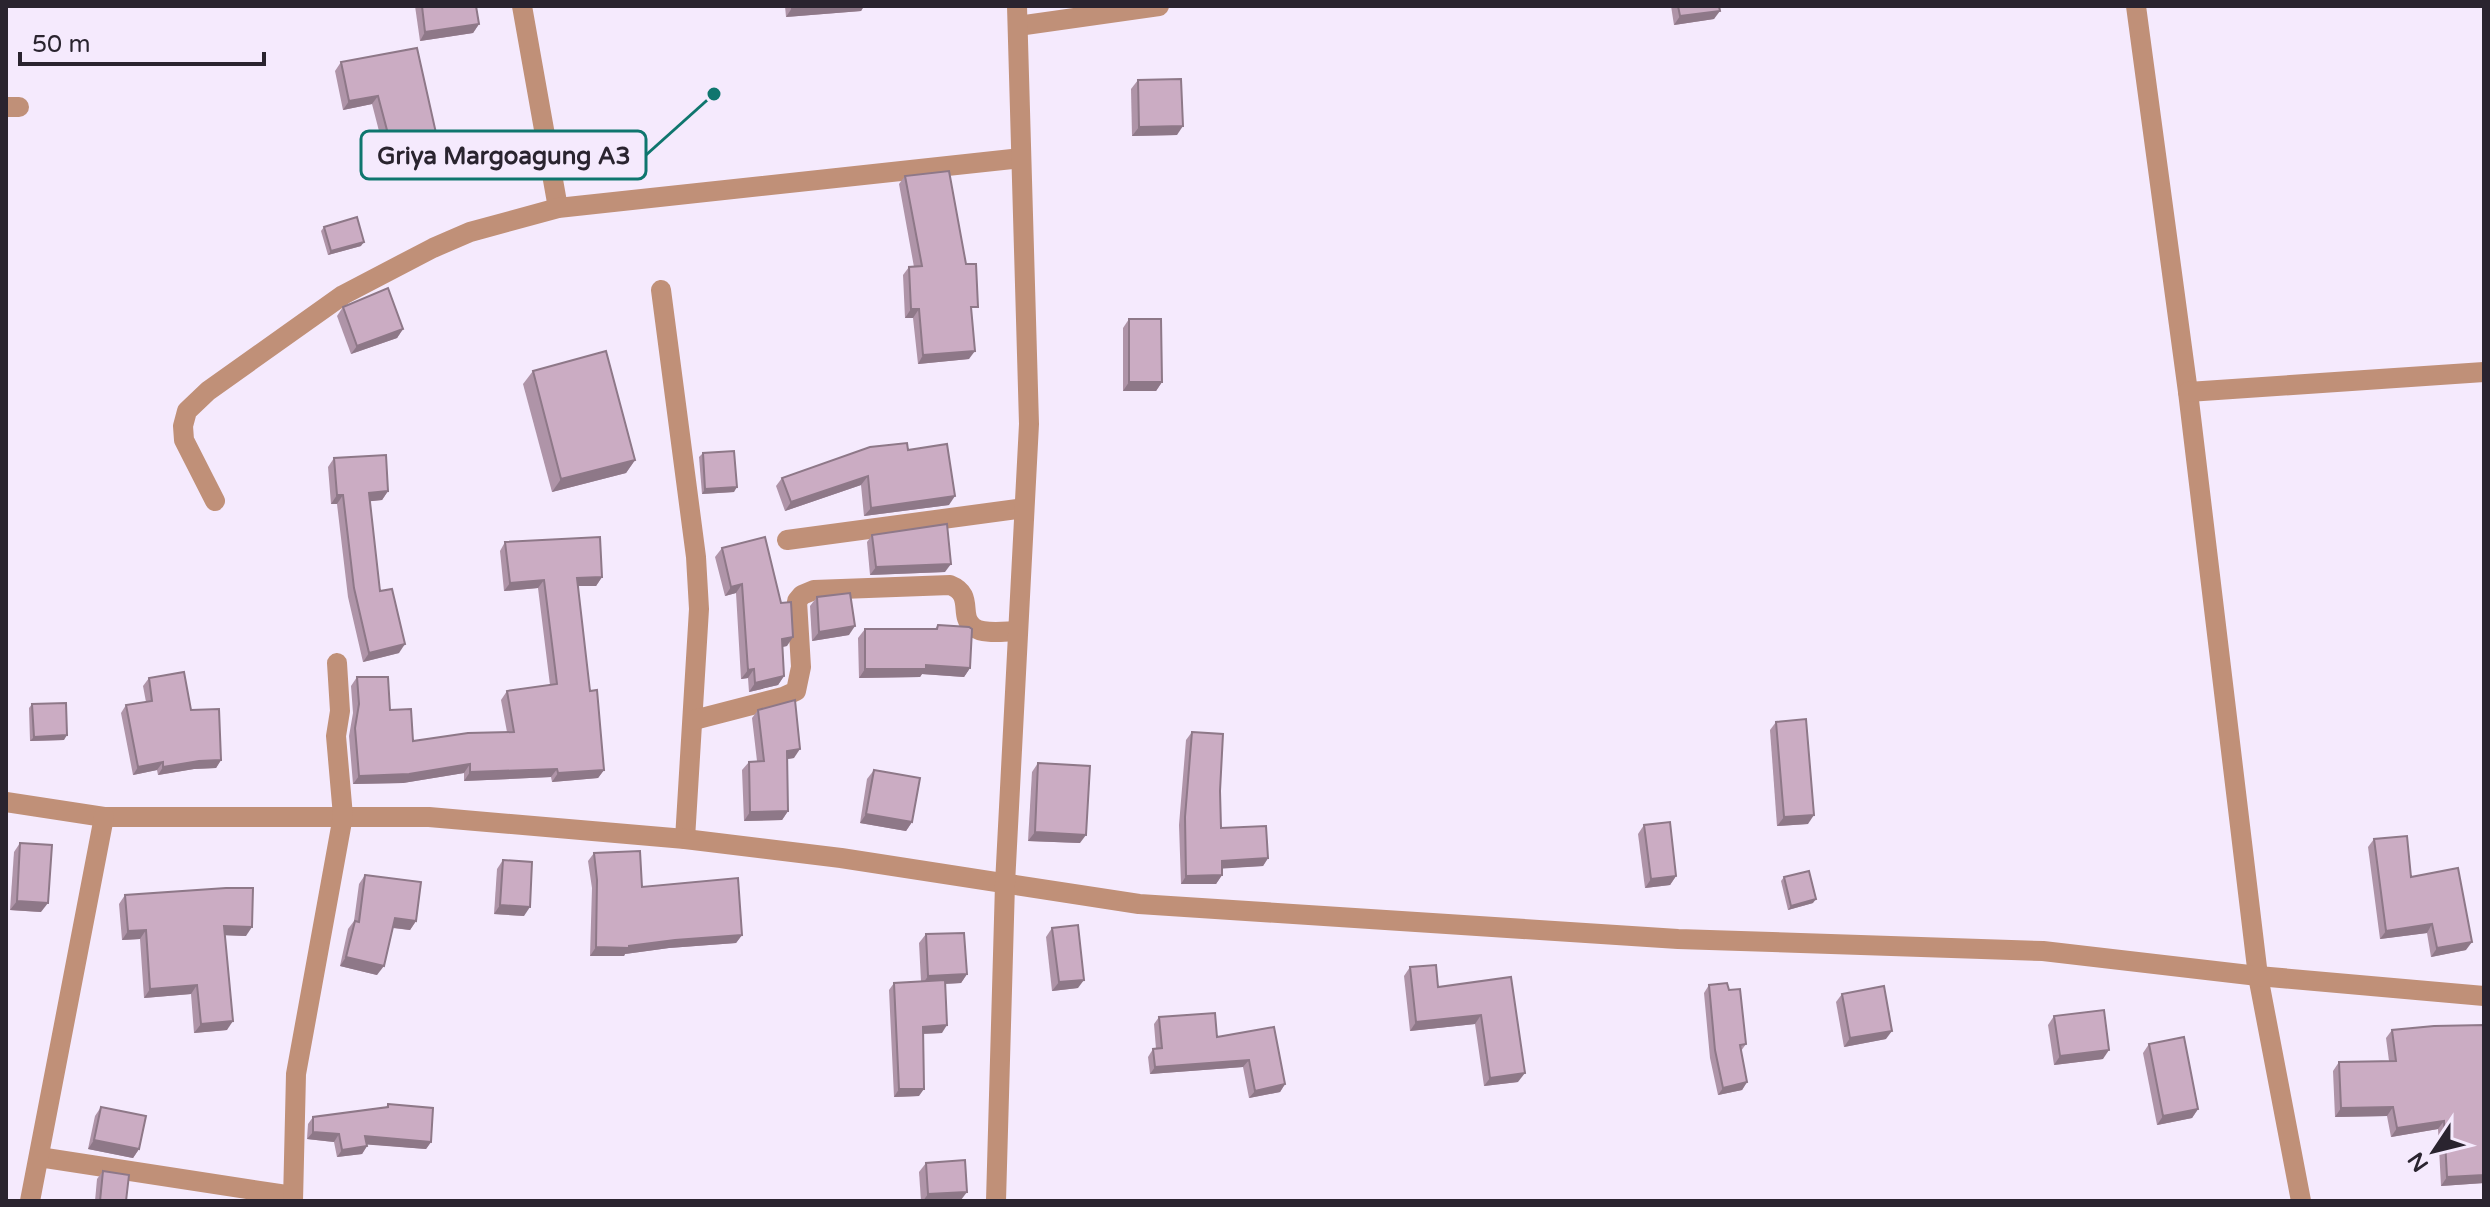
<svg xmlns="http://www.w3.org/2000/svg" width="2490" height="1207" font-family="'Varela Round',sans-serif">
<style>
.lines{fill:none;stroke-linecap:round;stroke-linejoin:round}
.minor{stroke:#c09078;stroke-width:20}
.wall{fill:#af94a8}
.shaded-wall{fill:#8e7888}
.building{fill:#cbacc3;stroke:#8e7888;stroke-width:2}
.leader{fill:none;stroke:#0f766e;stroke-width:3}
.callout-dot{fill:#0f766e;stroke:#f5eafd;stroke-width:3}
.callout{fill:#f5eafd;stroke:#0f766e;stroke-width:3}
.callout-label{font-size:24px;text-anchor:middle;font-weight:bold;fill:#2a242f}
</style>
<rect width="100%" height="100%" fill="#f5eafd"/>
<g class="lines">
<g class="minor">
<polyline points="522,6 558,208"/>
<polyline points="2136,6 2188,392 2258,976 2301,1201"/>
<polyline points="1018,26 1159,6"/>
<polyline points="6,107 19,107"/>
<polyline points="661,290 696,557 699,609 685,839"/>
<polyline points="2188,392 2484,372"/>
<polyline points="215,501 184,440 183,426 187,411 208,391 343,295 433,248 470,232 558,208 1021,158"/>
<polyline points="787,540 1024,508"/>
<path d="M 694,720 L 783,697 L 796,691 L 801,667 L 797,601 L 802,595 L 814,590 L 950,585 C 975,595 958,615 973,627 C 983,635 1006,631 1018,631"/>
<polyline points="6,802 104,817 429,817 685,839 841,858 1139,904 1678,939 2043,951 2258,976 2484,996"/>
<polyline points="39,1157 293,1196"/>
<polyline points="30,1201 104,817"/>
<polyline points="293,1201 296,1074 343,816 336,736 340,711 337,663"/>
<polyline points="996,1201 1005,884 1029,424 1017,6"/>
</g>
</g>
<g class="wall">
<polygon points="415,6 476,6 479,24 473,33 420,41"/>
<polygon points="785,6 864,6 861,11 786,17"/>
<polygon points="1671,6 1719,6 1714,19 1674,25"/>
<polygon points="341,62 438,142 433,150 387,162 372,104 343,110 335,71"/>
<polygon points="1138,80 1177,135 1132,136 1131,89"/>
<polygon points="905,176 972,316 969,359 918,364 913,318 905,318 903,275 909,267 914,267 899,184"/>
<polygon points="324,227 361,246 328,255 321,231"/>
<polygon points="343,307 403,329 397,338 351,354 337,316"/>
<polygon points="1129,319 1162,382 1156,391 1123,391 1123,328"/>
<polygon points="533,371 635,460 626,473 552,492 523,384"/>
<polygon points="908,450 949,505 864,516 861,485 785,511 776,486 782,478"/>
<polygon points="703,453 734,492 702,494 699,457"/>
<polygon points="334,458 388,491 382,500 370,501 380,591 399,653 363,662 348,597 337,504 331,504 328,467"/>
<polygon points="872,535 945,572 870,575 867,542"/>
<polygon points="505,542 602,577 596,586 578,586 590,691 604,770 598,778 552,782 551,777 464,781 464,773 403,783 353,784 349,736 353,713 351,686 357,677 390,710 413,741 507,732 501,700 507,691 550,685 538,588 504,591 500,551"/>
<polygon points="722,548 787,646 782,647 784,676 778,685 749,692 748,678 741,679 736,593 725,596 715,557"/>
<polygon points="817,597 849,635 812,641 810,606"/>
<polygon points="938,625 970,668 964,677 922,674 920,677 859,678 858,638 865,629 935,629"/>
<polygon points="149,678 191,710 221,760 216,768 194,769 158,775 157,770 133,775 121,713 126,705 146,702 143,686"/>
<polygon points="32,704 64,740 30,741 29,708"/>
<polygon points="758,710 794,758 787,759 788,811 782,820 744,821 742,770 749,762 757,761 752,718"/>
<polygon points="1776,722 1808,824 1777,826 1770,730"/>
<polygon points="1192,732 1220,791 1221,828 1268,858 1263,866 1222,868 1222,875 1216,884 1181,884 1179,825 1186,740"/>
<polygon points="1038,763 1080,843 1028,841 1032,772"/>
<polygon points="874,770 912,822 906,831 860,823 867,779"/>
<polygon points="1644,825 1676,876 1670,885 1645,888 1638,834"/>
<polygon points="2374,839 2411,877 2466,950 2431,957 2427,933 2380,939 2368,847"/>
<polygon points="20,843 41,912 10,910 14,852"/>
<polygon points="594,853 642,887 742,935 736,943 669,948 625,954 624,956 590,956 592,888 588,861"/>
<polygon points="503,860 524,916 494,914 497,869"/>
<polygon points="365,875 416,921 410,930 392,928 377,975 340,966 348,929 354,921 359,884"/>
<polygon points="1784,877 1813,903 1788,910 1781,881"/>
<polygon points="125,895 246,936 225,935 227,1030 194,1033 191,994 144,998 140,939 122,940 119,904"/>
<polygon points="1052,928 1078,988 1052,991 1046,937"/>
<polygon points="926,934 967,974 961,983 945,984 942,1033 923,1034 919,1096 894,1097 889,990 894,983 921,981 919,943"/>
<polygon points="1410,967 1438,987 1511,977 1518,1082 1484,1086 1475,1024 1410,1031 1404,976"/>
<polygon points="1709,985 1729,990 1746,1044 1741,1051 1747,1082 1742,1090 1718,1095 1710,1058 1704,993"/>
<polygon points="1842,994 1886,1039 1844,1047 1836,1002"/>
<polygon points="2054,1016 2103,1059 2054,1065 2048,1025"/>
<polygon points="1159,1017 1217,1037 1285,1084 1280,1092 1249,1098 1243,1067 1150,1074 1148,1057 1153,1049 1156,1049 1154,1024"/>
<polygon points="2392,1030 2484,1183 2441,1186 2438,1129 2391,1137 2387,1116 2335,1117 2333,1071 2339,1062 2389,1061 2386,1038"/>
<polygon points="2149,1044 2198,1109 2192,1118 2157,1125 2143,1053"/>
<polygon points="388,1104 431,1142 426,1149 367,1144 367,1146 362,1154 337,1157 334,1142 307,1139 308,1124 313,1117 386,1107"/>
<polygon points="101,1107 139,1149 133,1158 88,1149 95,1116"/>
<polygon points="926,1163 961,1200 921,1201 919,1172"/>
<polygon points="103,1171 126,1201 95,1201 97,1179"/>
</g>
<g class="shaded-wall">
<polygon points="819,6 864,6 861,11 786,17 792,8"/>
<polygon points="1720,11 1714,19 1674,25 1680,16"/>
<polygon points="479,24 473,33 420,41 425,32"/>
<polygon points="378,96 372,104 343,110 349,101"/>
<polygon points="1183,126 1177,135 1132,136 1139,127"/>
<polygon points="438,142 433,150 387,162 393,153"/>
<polygon points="364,242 361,246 328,255 331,251"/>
<polygon points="911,309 919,309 913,318 905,318"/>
<polygon points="403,329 397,338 351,354 357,346"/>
<polygon points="975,351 969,359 918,364 923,355"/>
<polygon points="1129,382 1162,382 1156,391 1123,391"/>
<polygon points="635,460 626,473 552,492 561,479"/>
<polygon points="868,476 861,485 785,511 791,502"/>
<polygon points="737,487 734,492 702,494 705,489"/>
<polygon points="388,491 382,500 363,502 369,493"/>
<polygon points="337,495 343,495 337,504 331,504"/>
<polygon points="955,496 949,505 864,516 871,508"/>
<polygon points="951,564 945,572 870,575 876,567"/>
<polygon points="602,577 596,586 571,586 577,578"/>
<polygon points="544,580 538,588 504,591 510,583"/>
<polygon points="742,584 736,593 725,596 731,587"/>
<polygon points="855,626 849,635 812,641 819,632"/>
<polygon points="793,637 787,646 776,648 782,639"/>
<polygon points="405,644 399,653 363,662 369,653"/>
<polygon points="926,665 970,668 964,677 922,674 920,677 859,678 865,669"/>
<polygon points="754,669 748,678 741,679 748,670"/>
<polygon points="784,676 778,685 749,692 755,683"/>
<polygon points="67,735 64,740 30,741 34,737"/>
<polygon points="800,749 794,758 781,760 787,751"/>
<polygon points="221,760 216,768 194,769 158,775 163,767 199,761"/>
<polygon points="163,762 157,770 133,775 138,767"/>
<polygon points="470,764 464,773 403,783 353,784 359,776"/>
<polygon points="557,769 551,777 464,781 470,772"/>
<polygon points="604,770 598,778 552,782 558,773"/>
<polygon points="788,811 782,820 744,821 750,812"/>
<polygon points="866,814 912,822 906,831 860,823"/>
<polygon points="1814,815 1808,824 1777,826 1784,817"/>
<polygon points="1035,832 1086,835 1080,843 1028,841"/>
<polygon points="1268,858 1263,866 1216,869 1222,861"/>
<polygon points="1222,875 1216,884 1181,884 1186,876"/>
<polygon points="1676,876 1670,885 1645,888 1651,879"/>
<polygon points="1816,899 1813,903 1788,910 1791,906"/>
<polygon points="17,901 48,903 41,912 10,910"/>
<polygon points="500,905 530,907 524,916 494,914"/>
<polygon points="395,918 416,921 410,930 388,927"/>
<polygon points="2432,924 2427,933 2380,939 2386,931"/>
<polygon points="224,926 252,927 246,936 218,935"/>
<polygon points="146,930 140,939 122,940 128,931"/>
<polygon points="742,935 736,943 669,948 625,954 624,956 590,956 596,947 629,946 675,940"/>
<polygon points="2472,942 2466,950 2431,957 2437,948"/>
<polygon points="346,957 384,966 377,975 340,966"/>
<polygon points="967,974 961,983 922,985 928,976"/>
<polygon points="1084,980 1078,988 1052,991 1059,982"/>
<polygon points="197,985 191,994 144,998 150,989"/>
<polygon points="1481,1015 1475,1024 1410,1031 1416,1022"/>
<polygon points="233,1021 227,1030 194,1033 201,1024"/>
<polygon points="947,1025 942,1033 918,1034 923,1027"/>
<polygon points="1892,1031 1886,1039 1844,1047 1850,1038"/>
<polygon points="2109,1050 2103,1059 2054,1065 2060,1056"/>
<polygon points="1249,1060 1243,1067 1150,1074 1155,1067"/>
<polygon points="1525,1073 1518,1082 1484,1086 1490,1078"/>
<polygon points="1747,1082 1742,1090 1718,1095 1723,1088"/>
<polygon points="1285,1084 1280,1092 1249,1098 1255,1091"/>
<polygon points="899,1089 924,1089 919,1096 894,1097"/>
<polygon points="2393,1107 2387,1116 2335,1117 2341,1108"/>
<polygon points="2198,1109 2192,1118 2157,1125 2163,1116"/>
<polygon points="2444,1121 2438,1129 2391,1137 2397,1128"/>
<polygon points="313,1132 339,1134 334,1142 307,1139"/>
<polygon points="365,1136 431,1142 426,1149 360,1144"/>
<polygon points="94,1140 139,1149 133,1158 88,1149"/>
<polygon points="367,1146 362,1154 337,1157 342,1150"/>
<polygon points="2484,1175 2484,1183 2441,1186 2447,1177"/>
<polygon points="967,1192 961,1200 923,1201 928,1194"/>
</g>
<g class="building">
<polygon points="422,6 476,6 479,24 425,32"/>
<polygon points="792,6 819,6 792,8"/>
<polygon points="1678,6 1719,6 1720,11 1680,16"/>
<polygon points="417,48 438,142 393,153 378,96 349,101 341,62"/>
<polygon points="1181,79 1183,126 1139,127 1138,80"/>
<polygon points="949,171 966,264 976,264 978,307 971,307 975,351 923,355 919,309 911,309 909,267 922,266 905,176"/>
<polygon points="357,217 364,242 331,251 324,227"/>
<polygon points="388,288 403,329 357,346 343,307"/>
<polygon points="1129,319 1161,319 1162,382 1129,382"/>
<polygon points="606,351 635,460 561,479 533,371"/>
<polygon points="907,443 908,450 947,444 955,496 871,508 868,476 791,502 782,478 870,447"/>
<polygon points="734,451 737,487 705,489 703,453"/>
<polygon points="386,455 388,491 369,493 380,591 392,589 405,644 369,653 354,588 343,495 337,495 334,458"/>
<polygon points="947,524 951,564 876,567 872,535"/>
<polygon points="600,537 602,577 577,578 590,691 597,690 604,770 558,773 557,769 470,772 470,764 409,774 359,776 355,728 359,704 357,677 388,677 390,710 411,709 413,741 468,733 514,732 507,691 557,684 544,580 510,583 505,542"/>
<polygon points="765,537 781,603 791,602 793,637 782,639 784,676 755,683 754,669 748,670 742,584 731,587 722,548"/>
<polygon points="850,593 855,626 819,632 817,597"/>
<polygon points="938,625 969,627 972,629 970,668 926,665 926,669 865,669 865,629 937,629"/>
<polygon points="184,672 191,710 219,709 221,760 199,761 163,767 163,762 138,767 126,705 152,701 149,678"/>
<polygon points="795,700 800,749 787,751 788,811 750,812 749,762 764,761 758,710"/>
<polygon points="66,703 67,735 34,737 32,704"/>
<polygon points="1806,719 1814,815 1784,817 1776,722"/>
<polygon points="1192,732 1223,734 1220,791 1221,828 1266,826 1268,858 1222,861 1222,875 1186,876 1185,817"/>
<polygon points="1038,763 1090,766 1086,835 1035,832"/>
<polygon points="874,770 920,778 912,822 866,814"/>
<polygon points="1670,822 1676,876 1651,879 1644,825"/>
<polygon points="2407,836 2411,877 2458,868 2472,942 2437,948 2432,924 2386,931 2374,839"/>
<polygon points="20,843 52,845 48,903 17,901"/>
<polygon points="640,851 642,887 738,878 742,935 675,940 629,946 629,948 596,947 597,880 594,853"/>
<polygon points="503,860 532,862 530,907 500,905"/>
<polygon points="1809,871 1816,899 1791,906 1784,877"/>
<polygon points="365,875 421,882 416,921 395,918 384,966 346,957 355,921 359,922"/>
<polygon points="226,888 253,888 252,927 224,926 233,1021 201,1024 197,985 150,989 146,930 128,931 125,895"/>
<polygon points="1078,925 1084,980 1059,982 1052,928"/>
<polygon points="964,933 967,974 928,976 926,934"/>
<polygon points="1436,965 1438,987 1511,977 1525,1073 1490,1078 1481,1015 1416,1022 1410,967"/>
<polygon points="945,980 947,1025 923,1027 924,1089 899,1089 894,983"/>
<polygon points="1727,983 1729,990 1740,989 1746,1044 1740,1045 1747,1082 1723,1088 1715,1050 1709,985"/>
<polygon points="1884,986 1892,1031 1850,1038 1842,994"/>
<polygon points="2104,1010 2109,1050 2060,1056 2054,1016"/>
<polygon points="1215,1013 1217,1037 1274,1027 1285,1084 1255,1091 1249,1060 1155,1067 1153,1049 1162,1048 1159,1017"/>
<polygon points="2484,1025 2484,1175 2447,1177 2444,1121 2397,1128 2393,1107 2341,1108 2339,1062 2396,1061 2392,1030 2434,1026"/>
<polygon points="2184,1037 2198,1109 2163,1116 2149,1044"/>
<polygon points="388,1104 433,1108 431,1142 365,1136 367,1146 342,1150 339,1134 313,1132 313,1117 388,1107"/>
<polygon points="101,1107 146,1116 139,1149 94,1140"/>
<polygon points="965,1160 967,1192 928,1194 926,1163"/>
<polygon points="103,1171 129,1175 126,1201 100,1201"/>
</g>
<path class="leader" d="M714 94L646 155"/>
<circle class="callout-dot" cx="714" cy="94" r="8"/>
<rect class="callout" x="361" y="131" width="285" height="48" rx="8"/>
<g class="callout-label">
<text x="504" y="164">Griya Margoagung A3</text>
</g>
<rect width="2490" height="1207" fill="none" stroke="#2a242f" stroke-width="16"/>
<g transform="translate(2434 1151) rotate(235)" stroke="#f5eafd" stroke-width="6" paint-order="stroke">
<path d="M0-6L14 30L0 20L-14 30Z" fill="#2a242f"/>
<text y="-12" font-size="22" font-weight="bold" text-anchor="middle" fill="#2a242f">N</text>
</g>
<path d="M20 52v12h244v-12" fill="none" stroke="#2a242f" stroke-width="4"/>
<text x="32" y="52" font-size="24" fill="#2a242f" stroke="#f5eafd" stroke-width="6" paint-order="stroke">50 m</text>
</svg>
